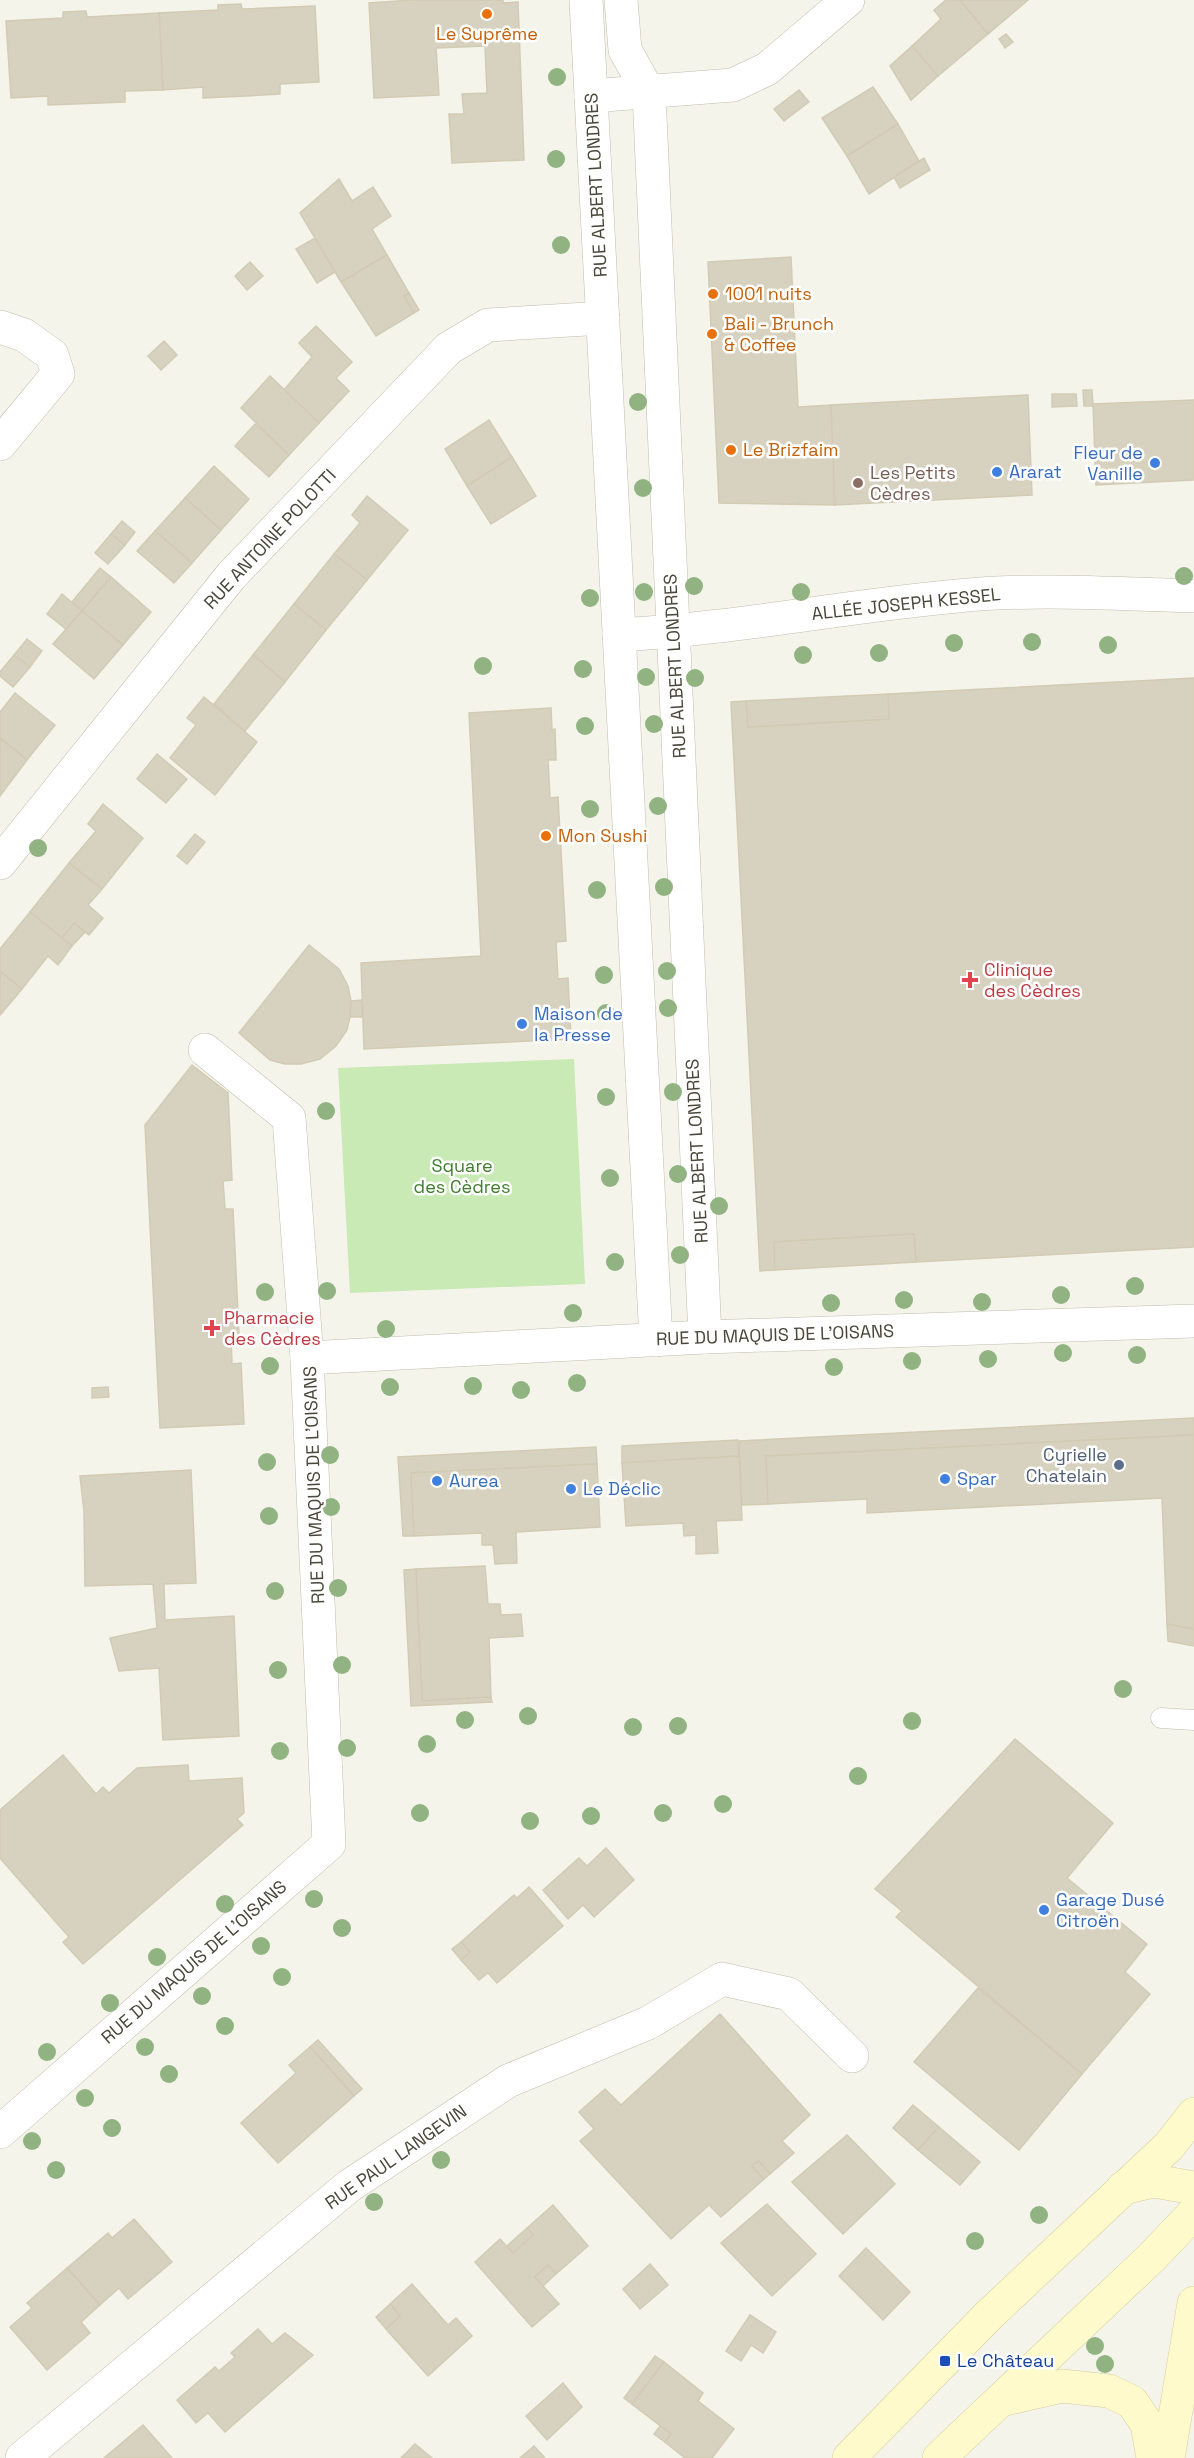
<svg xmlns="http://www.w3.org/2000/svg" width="1194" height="2458" font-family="'Space Grotesk',sans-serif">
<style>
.green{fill:#c9e9b5}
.building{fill:#d7d2c0;stroke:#d2cbb4;stroke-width:1.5}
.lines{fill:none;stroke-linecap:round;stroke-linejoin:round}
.lane-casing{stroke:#c1bdad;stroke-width:21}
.street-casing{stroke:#c1bdad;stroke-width:34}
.secondary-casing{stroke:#d5ce9b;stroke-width:34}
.lane{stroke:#fff;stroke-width:20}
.street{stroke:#fff;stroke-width:33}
.secondary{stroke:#fefacc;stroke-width:33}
.tree{fill:#90b381}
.food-dot{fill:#e8710a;stroke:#fff;stroke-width:2}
.shop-dot{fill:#3f7fe0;stroke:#fff;stroke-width:2}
.education-dot{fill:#8d6e63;stroke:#fff;stroke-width:2}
.health-dot{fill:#e0444e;stroke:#fff;stroke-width:2}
.service-dot{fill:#5c6f8a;stroke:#fff;stroke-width:2}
.transit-dot{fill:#1a4fb4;stroke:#fff;stroke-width:2}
.labels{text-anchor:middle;stroke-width:5;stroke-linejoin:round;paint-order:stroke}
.food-label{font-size:18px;fill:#c56008;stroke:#fff;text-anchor:start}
.street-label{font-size:18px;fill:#4a4639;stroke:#fff}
.shop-label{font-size:18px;fill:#366cbe;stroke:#fff;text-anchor:start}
.education-label{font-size:18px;fill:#785e54;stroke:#fff;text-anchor:start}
.health-label{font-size:18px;fill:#be3a42;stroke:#fff;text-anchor:start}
.park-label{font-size:18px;fill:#3d7d2b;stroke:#fff}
.service-label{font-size:18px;fill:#4e5e75;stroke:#fff;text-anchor:end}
.transit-label{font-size:18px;fill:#164399;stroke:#fff;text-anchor:start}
</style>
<rect width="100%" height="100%" fill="#f5f4eb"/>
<polygon class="green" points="574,1059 585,1284 350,1293 338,1068"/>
<g class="building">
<polygon points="503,0 503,3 518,2 524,160 452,163 449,114 464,114 462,94 487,93 485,46 436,48 439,95 374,98 369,3 412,0"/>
<polygon points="946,0 960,0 988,34 938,76 912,46 941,19 934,10"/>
<polygon points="963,0 1028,0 988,34 961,1"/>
<polygon points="241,4 242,9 315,6 319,82 280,84 280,94 246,96 203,98 203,87 163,90 159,13 218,10 218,5"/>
<polygon points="86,11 87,17 159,13 163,90 125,91 125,102 48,105 48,96 11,98 6,21 63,18 63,12"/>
<polygon points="1006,34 1013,42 1005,48 999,39"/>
<polygon points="912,46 938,76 911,100 890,66"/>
<polygon points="873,87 898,124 847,156 822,118"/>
<polygon points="799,90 809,102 784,121 774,109"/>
<polygon points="898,124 919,161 869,194 847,156"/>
<polygon points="924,158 930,170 900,188 894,177"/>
<polygon points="339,179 352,201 373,187 391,216 372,229 387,255 341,282 300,213"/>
<polygon points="315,238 335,272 317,283 296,249"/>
<polygon points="387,255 409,293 404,296 414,313 376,336 341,282"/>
<polygon points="791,257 798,407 831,405 835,505 719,503 708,262"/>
<polygon points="250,262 263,276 247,290 235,276"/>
<polygon points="409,293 419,310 414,313 404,296"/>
<polygon points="316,326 352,362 336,378 349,391 319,423 284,390 312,357 299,343"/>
<polygon points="164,341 177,355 161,370 148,356"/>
<polygon points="270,376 319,423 289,455 241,408"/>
<polygon points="1083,390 1092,390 1093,406 1084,406"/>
<polygon points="1052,394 1076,394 1077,406 1052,407"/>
<polygon points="1028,395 1032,495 835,505 831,405"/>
<polygon points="1194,400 1194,480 1096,485 1093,404"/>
<polygon points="489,420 512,457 467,486 445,449"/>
<polygon points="255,424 289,455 269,477 235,446"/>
<polygon points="512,457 536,496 491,524 467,486"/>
<polygon points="214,466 249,499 221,530 185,498"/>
<polygon points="367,496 408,530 367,580 334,554 360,523 352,515"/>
<polygon points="185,498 221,530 192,563 155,531"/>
<polygon points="122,521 135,532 125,545 111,534"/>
<polygon points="155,531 192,563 174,583 137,551"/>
<polygon points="111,534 125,545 108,564 95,553"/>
<polygon points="334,554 367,580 326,630 294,604"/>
<polygon points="100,568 111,577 82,611 72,602"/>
<polygon points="111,577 151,612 123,645 82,611"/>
<polygon points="62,594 82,611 66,629 47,614"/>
<polygon points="294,604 326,630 285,682 253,655"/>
<polygon points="82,611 123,645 94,679 53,644"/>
<polygon points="27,639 42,651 30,667 14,655"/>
<polygon points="14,655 30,667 13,687 0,676 0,672"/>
<polygon points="253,655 285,682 245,731 214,704"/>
<polygon points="1194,678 1194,1247 916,1262 914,1234 774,1242 775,1270 760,1271 731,702 746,701 748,727 889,719 888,694"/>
<polygon points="15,693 55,725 27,760 0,738 0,712"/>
<polygon points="888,694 889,719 748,727 746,701"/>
<polygon points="204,697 257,742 215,795 170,758 196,725 187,718"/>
<polygon points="551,708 552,730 555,729 556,760 548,760 550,798 558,797 566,941 556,942 558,979 568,978 571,1039 364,1049 361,963 481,956 469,713"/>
<polygon points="0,738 27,760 0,796"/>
<polygon points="157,754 187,779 166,803 137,779"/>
<polygon points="103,804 143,838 102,889 69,863 96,831 88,824"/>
<polygon points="195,834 205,842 187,864 177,856"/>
<polygon points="69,863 102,889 88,905 103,918 89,935 74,923 62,938 30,912"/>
<polygon points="30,912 72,946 58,965 48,956 22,989 0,971 0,949"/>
<polygon points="74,923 85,932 72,946 62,938"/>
<polygon points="309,945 339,969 348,986 351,1001 350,1017 347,1030 336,1046 320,1059 301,1064 285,1064 270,1060 239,1033"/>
<polygon points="0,971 22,989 0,1015"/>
<polygon points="362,1000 362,1017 350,1017 351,1001"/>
<polygon points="192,1065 228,1093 232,1180 223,1181 225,1209 233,1209 239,1335 231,1336 232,1364 241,1363 244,1424 160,1428 145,1125"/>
<polygon points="914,1234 916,1262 775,1270 774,1242"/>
<polygon points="108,1387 109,1397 92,1398 92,1388"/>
<polygon points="1194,1418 1194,1435 766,1456 768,1504 742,1505 739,1441"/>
<polygon points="1194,1435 1194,1629 1167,1624 1162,1498 867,1513 867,1499 768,1504 766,1456"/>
<polygon points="738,1440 739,1456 622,1463 622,1446"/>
<polygon points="596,1447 597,1464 411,1473 414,1536 403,1536 398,1457"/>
<polygon points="739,1456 742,1520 716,1521 718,1553 696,1554 696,1535 684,1536 683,1523 626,1526 622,1463"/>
<polygon points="597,1464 600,1527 516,1532 517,1563 495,1564 493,1545 482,1545 482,1533 414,1536 411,1473"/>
<polygon points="191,1470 196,1583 164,1584 165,1620 234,1616 239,1736 163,1740 159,1668 119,1671 110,1638 157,1628 153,1584 85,1586 84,1511 80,1476"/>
<polygon points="485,1566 488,1604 500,1604 501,1615 521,1614 523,1636 489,1638 491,1697 422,1701 416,1569"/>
<polygon points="416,1569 422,1701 491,1697 492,1702 411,1706 404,1570"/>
<polygon points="1167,1624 1194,1629 1194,1646 1168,1641"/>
<polygon points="1015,1739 1113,1823 1067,1878 1147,1944 1125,1972 1150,1994 1082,2074 896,1917 902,1911 875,1889"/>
<polygon points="63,1755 96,1794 103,1787 109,1793 137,1768 188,1765 189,1781 242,1778 244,1813 237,1819 243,1825 83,1964 63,1942 69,1937 0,1858 0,1810"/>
<polygon points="606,1848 634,1880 594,1917 583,1905 568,1919 543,1890 579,1858 587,1866"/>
<polygon points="529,1887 563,1926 497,1983 488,1973 479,1980 461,1960 470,1952 461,1942 514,1895 517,1898"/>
<polygon points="461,1942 470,1952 461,1960 452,1949"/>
<polygon points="978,1988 1082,2074 1019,2150 914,2062"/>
<polygon points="720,2014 810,2115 782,2141 794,2153 770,2174 759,2161 752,2166 764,2179 721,2217 709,2205 671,2239 580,2141 594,2129 579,2112 605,2089 621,2105"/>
<polygon points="318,2040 362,2089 354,2096 310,2047"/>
<polygon points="310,2047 354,2096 278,2163 241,2123 296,2073 289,2065"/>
<polygon points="913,2105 939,2127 918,2150 893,2128"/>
<polygon points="939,2127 980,2162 960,2185 918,2150"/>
<polygon points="847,2135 895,2184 843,2234 792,2182"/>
<polygon points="759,2161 770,2174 764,2179 752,2166"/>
<polygon points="767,2204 816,2254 772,2296 721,2243"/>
<polygon points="553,2205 588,2246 556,2274 548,2265 535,2277 559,2304 532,2327 475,2262 500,2239 513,2253 533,2235 527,2228"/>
<polygon points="134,2219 172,2262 128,2299 119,2288 100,2305 67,2268 108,2233 112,2238"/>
<polygon points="527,2228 533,2235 513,2253 507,2246"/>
<polygon points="866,2248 910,2292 883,2320 839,2276"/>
<polygon points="650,2264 668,2285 640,2309 623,2289"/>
<polygon points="548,2265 556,2274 543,2286 535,2277"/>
<polygon points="67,2268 100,2305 81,2322 90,2333 47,2370 10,2327 32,2308 27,2303"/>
<polygon points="412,2284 448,2325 456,2318 472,2336 428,2376 386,2329 400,2316 390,2304"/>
<polygon points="390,2304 400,2316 386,2329 376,2317"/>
<polygon points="750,2315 776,2332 763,2353 751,2345 741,2361 726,2351"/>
<polygon points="258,2329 272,2344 285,2333 313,2355 225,2432 208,2413 196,2423 177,2400 215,2367 219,2371 235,2357 231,2353"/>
<polygon points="655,2356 664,2362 632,2404 624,2398"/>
<polygon points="664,2362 703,2393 698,2401 734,2429 712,2458 685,2458 665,2442 671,2434 632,2404"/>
<polygon points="563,2383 582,2407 547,2440 526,2416"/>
<polygon points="143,2425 172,2458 104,2458"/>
<polygon points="660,2426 671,2434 665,2442 654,2434"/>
<polygon points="415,2444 432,2458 401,2458"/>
<polygon points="534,2446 545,2458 520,2458"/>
</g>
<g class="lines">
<g class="lane-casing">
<polyline id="lane" points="1161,1718 1194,1720"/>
</g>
<g class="street-casing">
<g id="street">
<polyline points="586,0 656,1340"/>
<polyline points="621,0 625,50 649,93 705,1337"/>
<polyline points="591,96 733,85 767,69 848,0"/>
<polyline points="0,327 24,335 52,355 58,374 0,444"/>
<path d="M 619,635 C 733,629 845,606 958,596 C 1036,588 1116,594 1194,596"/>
<polyline points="0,863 231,576 449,348 488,325 603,318"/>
<polyline points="205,1050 289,1118 307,1358"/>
<polyline points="0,2132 329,1844 307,1358 705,1337 1194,1321"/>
<polyline points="22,2458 349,2186 508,2081 648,2023 722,1979 789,1994 852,2056"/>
</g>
</g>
<g class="secondary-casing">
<g id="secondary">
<polyline points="1123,2188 1154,2181 1194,2188"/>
<polyline points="1001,2400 1062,2386 1109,2391 1132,2402 1147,2424 1153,2458"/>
<polyline points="849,2458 989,2315 1169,2146 1194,2114"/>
<polyline points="939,2458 1151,2258 1194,2213"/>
<polyline points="1168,2458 1194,2303"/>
</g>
</g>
<use href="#lane" class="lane"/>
<use href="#street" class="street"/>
<use href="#secondary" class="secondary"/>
</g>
<g class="tree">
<circle cx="557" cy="77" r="9"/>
<circle cx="556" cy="159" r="9"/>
<circle cx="561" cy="245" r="9"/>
<circle cx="638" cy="402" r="9"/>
<circle cx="643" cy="488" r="9"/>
<circle cx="1184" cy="576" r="9"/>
<circle cx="694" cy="586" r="9"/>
<circle cx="644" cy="592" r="9"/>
<circle cx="801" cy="592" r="9"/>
<circle cx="590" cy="598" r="9"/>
<circle cx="1032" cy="642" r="9"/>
<circle cx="954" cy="643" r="9"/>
<circle cx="1108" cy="645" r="9"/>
<circle cx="879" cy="653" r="9"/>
<circle cx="803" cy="655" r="9"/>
<circle cx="483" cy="666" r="9"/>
<circle cx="583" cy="669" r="9"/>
<circle cx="646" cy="677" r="9"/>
<circle cx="695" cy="678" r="9"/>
<circle cx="654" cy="724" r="9"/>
<circle cx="585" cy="726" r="9"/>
<circle cx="658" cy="806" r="9"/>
<circle cx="590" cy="809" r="9"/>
<circle cx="38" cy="848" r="9"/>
<circle cx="664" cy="887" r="9"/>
<circle cx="597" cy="890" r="9"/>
<circle cx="667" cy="971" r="9"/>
<circle cx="604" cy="975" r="9"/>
<circle cx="668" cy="1008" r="9"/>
<circle cx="606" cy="1013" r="9"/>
<circle cx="673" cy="1092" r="9"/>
<circle cx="606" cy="1097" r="9"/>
<circle cx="326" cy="1111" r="9"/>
<circle cx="678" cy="1174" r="9"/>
<circle cx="610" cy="1178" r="9"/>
<circle cx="719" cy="1206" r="9"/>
<circle cx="680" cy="1255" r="9"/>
<circle cx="615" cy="1262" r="9"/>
<circle cx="1135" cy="1286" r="9"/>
<circle cx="327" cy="1291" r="9"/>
<circle cx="265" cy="1292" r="9"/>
<circle cx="1061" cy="1295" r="9"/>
<circle cx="904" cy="1300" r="9"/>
<circle cx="982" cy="1302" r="9"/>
<circle cx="831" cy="1303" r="9"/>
<circle cx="573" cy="1313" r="9"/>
<circle cx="386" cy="1329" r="9"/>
<circle cx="1063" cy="1353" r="9"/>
<circle cx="1137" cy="1355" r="9"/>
<circle cx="988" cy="1359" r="9"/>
<circle cx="912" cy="1361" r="9"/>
<circle cx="270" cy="1366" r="9"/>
<circle cx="834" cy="1367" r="9"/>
<circle cx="577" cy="1383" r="9"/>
<circle cx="473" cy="1386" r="9"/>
<circle cx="390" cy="1387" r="9"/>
<circle cx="521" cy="1390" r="9"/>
<circle cx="330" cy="1455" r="9"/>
<circle cx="267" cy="1462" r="9"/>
<circle cx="331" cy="1507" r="9"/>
<circle cx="269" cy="1516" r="9"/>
<circle cx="338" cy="1588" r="9"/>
<circle cx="275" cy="1591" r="9"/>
<circle cx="342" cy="1665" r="9"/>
<circle cx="278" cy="1670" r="9"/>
<circle cx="1123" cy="1689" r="9"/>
<circle cx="528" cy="1716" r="9"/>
<circle cx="465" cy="1720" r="9"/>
<circle cx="912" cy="1721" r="9"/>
<circle cx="678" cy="1726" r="9"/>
<circle cx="633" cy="1727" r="9"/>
<circle cx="427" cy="1744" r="9"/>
<circle cx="347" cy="1748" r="9"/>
<circle cx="280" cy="1751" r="9"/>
<circle cx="858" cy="1776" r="9"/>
<circle cx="723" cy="1804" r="9"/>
<circle cx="420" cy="1813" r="9"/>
<circle cx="663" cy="1813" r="9"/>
<circle cx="591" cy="1816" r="9"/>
<circle cx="530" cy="1821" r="9"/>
<circle cx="314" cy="1899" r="9"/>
<circle cx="225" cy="1904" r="9"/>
<circle cx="342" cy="1928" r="9"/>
<circle cx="261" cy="1946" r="9"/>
<circle cx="157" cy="1957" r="9"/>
<circle cx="282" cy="1977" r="9"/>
<circle cx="202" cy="1996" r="9"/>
<circle cx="110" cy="2003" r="9"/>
<circle cx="225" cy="2026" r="9"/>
<circle cx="145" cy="2047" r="9"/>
<circle cx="47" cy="2052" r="9"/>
<circle cx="169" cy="2074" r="9"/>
<circle cx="85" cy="2098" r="9"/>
<circle cx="112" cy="2128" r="9"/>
<circle cx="32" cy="2141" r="9"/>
<circle cx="441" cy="2160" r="9"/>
<circle cx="56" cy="2170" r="9"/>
<circle cx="374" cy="2202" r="9"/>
<circle cx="1039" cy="2215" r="9"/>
<circle cx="975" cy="2241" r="9"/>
<circle cx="1095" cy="2346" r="9"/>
<circle cx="1105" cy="2364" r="9"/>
</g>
<g class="food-dot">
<circle cx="487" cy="14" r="6"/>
<circle cx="713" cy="294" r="6"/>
<circle cx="712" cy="334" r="6"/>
<circle cx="731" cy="450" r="6"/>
<circle cx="546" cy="836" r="6"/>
</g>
<g class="shop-dot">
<circle cx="1155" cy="463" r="6"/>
<circle cx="997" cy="472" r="6"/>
<circle cx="522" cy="1024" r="6"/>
<circle cx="945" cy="1479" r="6"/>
<circle cx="437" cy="1481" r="6"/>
<circle cx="571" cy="1489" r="6"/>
<circle cx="1044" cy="1910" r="6"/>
</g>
<circle class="education-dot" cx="858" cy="483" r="6"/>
<g class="health-dot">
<path d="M967 971h6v6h6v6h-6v6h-6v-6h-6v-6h6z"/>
<path d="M209 1319h6v6h6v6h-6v6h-6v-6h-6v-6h6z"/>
</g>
<circle class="service-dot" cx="1119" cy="1465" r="6"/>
<rect class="transit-dot" x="939" y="2355" width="12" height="12" rx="3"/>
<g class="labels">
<g class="food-label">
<text x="487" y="40" text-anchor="middle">Le Suprême</text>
<text x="725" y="300">1001 nuits</text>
<text x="724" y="330">Bali - Brunch<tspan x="724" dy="21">&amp; Coffee</tspan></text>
<text x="743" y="456">Le Brizfaim</text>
<text x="558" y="842">Mon Sushi</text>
</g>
<g class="street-label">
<text transform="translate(596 185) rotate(-93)" y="6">RUE ALBERT LONDRES</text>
<text transform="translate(270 539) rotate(-47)" y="6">RUE ANTOINE POLOTTI</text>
<text transform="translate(906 604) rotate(-6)" y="6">ALLÉE JOSEPH KESSEL</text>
<text transform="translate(675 666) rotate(-93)" y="6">RUE ALBERT LONDRES</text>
<text transform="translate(697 1151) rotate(-93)" y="6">RUE ALBERT LONDRES</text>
<text transform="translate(775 1335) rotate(-2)" y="6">RUE DU MAQUIS DE L'OISANS</text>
<text transform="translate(314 1485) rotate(-92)" y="6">RUE DU MAQUIS DE L'OISANS</text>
<text transform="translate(194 1962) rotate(-41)" y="6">RUE DU MAQUIS DE L'OISANS</text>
<text transform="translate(396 2157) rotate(-35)" y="6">RUE PAUL LANGEVIN</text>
</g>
<g class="shop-label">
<text x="1143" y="459" text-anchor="end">Fleur de<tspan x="1143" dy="21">Vanille</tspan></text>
<text x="1009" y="478">Ararat</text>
<text x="534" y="1020">Maison de<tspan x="534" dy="21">la Presse</tspan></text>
<text x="957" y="1485">Spar</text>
<text x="449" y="1487">Aurea</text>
<text x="583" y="1495">Le Déclic</text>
<text x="1056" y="1906">Garage Dusé<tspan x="1056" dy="21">Citroën</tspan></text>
</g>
<g class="education-label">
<text x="870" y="479">Les Petits<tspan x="870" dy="21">Cèdres</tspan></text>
</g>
<g class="health-label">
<text x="984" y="976">Clinique<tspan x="984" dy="21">des Cèdres</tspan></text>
<text x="224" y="1324">Pharmacie<tspan x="224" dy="21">des Cèdres</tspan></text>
</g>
<g class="park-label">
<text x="462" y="1172">Square<tspan x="462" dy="21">des Cèdres</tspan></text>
</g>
<g class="service-label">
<text x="1107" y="1461">Cyrielle<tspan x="1107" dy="21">Chatelain</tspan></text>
</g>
<g class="transit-label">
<text x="957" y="2367">Le Château</text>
</g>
</g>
</svg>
